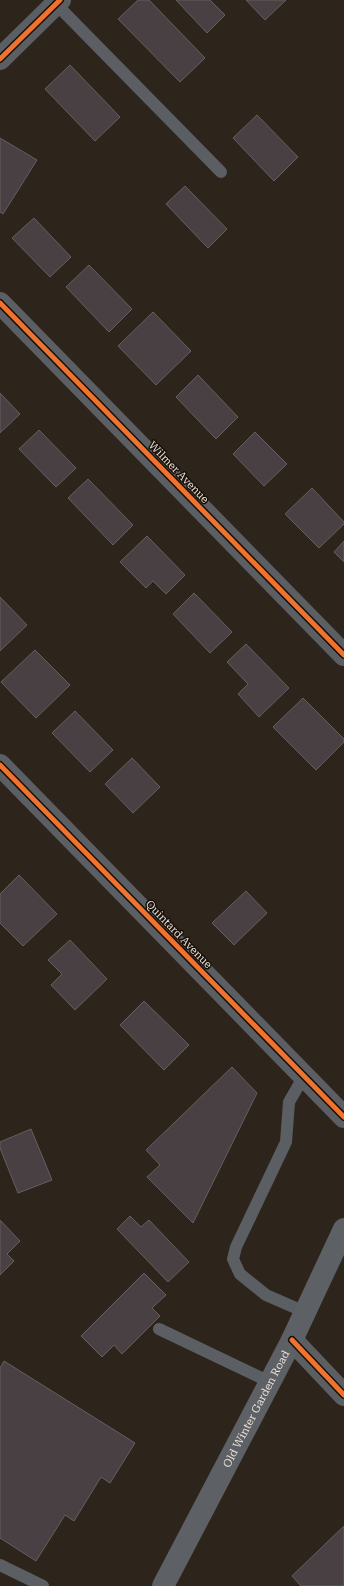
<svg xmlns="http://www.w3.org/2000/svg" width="344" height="1586" font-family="'Roboto Serif',serif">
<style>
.building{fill:#484042;stroke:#655f5f}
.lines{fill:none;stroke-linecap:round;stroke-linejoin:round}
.lane{stroke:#5b5f63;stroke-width:12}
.street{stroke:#5b5f63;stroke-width:22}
.secondary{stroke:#5d6065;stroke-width:22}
.cycleway-casing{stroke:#171009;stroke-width:8}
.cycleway{stroke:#ef722f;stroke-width:5}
.labels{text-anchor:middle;stroke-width:3;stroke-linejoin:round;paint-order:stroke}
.street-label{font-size:11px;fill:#e9dfd4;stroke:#171009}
</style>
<rect width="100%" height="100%" fill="#2d251b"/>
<g class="building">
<polygon points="138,0 149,0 205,58 180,82 118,19"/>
<polygon points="176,0 210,0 225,15 207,33"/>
<polygon points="246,0 286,0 265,20"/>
<polygon points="70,65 120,117 95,141 45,89"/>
<polygon points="257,115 298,157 274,181 233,138"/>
<polygon points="0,138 37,160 3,214 0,212"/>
<polygon points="185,186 227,229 208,248 166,204"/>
<polygon points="34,218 71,257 50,277 12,238"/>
<polygon points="89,265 132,309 109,332 66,287"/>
<polygon points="153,312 191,351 156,385 118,346"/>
<polygon points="198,375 238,417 216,439 176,397"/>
<polygon points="0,393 20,414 0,433"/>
<polygon points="39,430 76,468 56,487 19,449"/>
<polygon points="255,432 287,464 264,486 233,454"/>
<polygon points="88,479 133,525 113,545 68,498"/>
<polygon points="312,488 344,522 344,524 319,548 285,514"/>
<polygon points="147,536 185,575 166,594 153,581 146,588 120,562"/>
<polygon points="344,541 344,562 334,552"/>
<polygon points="194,593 232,632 210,653 173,614"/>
<polygon points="0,597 27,625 0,651"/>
<polygon points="246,644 289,688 259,717 238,694 248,684 227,662"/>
<polygon points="35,650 70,685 36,718 1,682"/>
<polygon points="303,698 344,739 344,742 316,770 273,727"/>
<polygon points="75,711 113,750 90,772 52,733"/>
<polygon points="132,758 160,787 133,813 105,784"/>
<polygon points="19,875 57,914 23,946 0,923 0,894"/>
<polygon points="246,891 267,913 234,945 212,923"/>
<polygon points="70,940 107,979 75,1010 51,985 62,974 48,960"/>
<polygon points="144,1001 189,1045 164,1070 120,1025"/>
<polygon points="232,1067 257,1093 193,1223 147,1177 160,1165 146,1150"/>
<polygon points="31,1129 52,1180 18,1193 0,1148 0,1142"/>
<polygon points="130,1216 141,1227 149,1220 189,1262 168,1282 117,1229"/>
<polygon points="0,1220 20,1241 7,1254 14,1261 0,1275"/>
<polygon points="144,1273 166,1295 152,1308 160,1316 122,1354 114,1345 102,1357 81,1336"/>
<polygon points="4,1361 135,1443 110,1483 101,1477 74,1521 65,1515 36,1561 0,1538 0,1368"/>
<polygon points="344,1526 344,1586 301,1586 292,1576"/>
</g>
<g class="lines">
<g class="lane">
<polyline points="56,4 221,172"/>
<polyline points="304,1076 289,1102 286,1142 236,1247 233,1259 240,1274 266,1295 305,1312"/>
<polyline points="159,1329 270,1382"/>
<polyline points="0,1565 43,1586"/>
</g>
<g class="street">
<polyline points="0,59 60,0"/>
<polyline points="0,303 344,655"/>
<polyline points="0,765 344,1117"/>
<polyline points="292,1340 344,1395"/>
</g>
<path class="secondary" id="s1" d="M 163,1586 L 292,1340 L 344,1229"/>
<g class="cycleway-casing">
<g id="cycleway">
<polyline points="0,59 60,0"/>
<polyline points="0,303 344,655"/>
<polyline points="0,765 344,1117"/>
<polyline points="292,1340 344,1395"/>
</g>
</g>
<use href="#cycleway" class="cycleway"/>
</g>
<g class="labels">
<g class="street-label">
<text transform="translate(179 472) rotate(46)" y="4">Wilmer Avenue</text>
<text transform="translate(179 934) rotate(46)" y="4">Quintard Avenue</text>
<text dy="4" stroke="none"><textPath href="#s1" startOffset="200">Old Winter Garden Road</textPath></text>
</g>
</g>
</svg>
